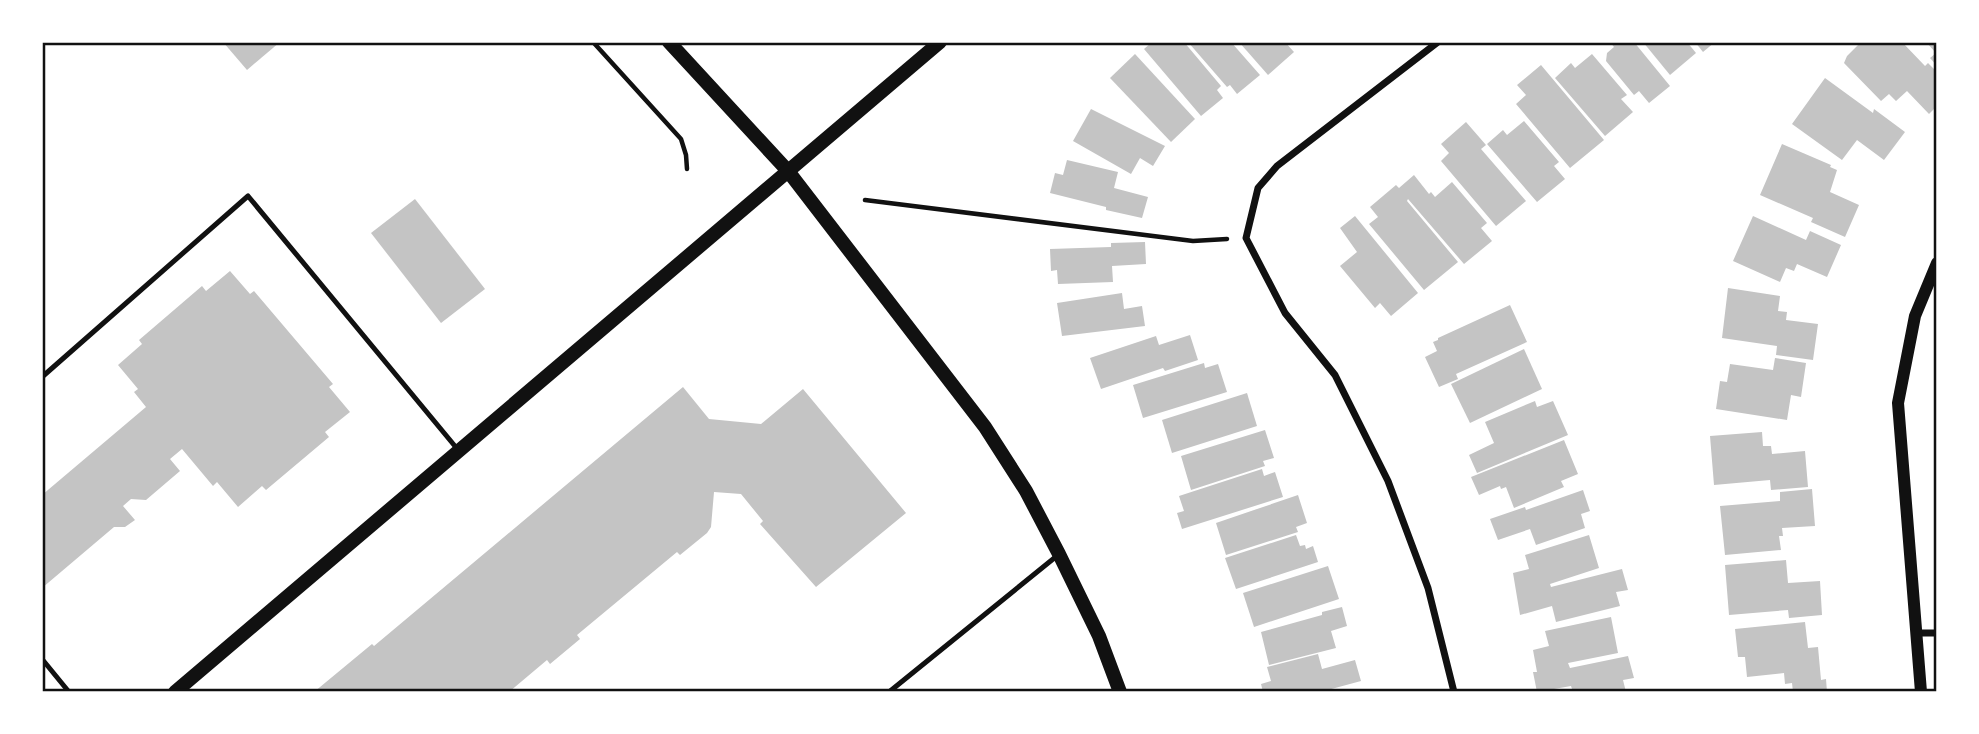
<svg xmlns="http://www.w3.org/2000/svg" width="1979" height="734" font-family="'IBM Plex Sans',sans-serif">
<style>
.building{fill:#c4c4c4}
.lines{fill:none;stroke-linecap:round;stroke-linejoin:round}
.path{stroke:#111;stroke-width:4.5}
.service{stroke:#111;stroke-width:5}
.minor{stroke:#111;stroke-width:7}
.tertiary{stroke:#111;stroke-width:12}
.secondary{stroke:#111;stroke-width:14}
.neatline{fill:none;stroke:#111;stroke-width:2.5}
</style>
<rect width="100%" height="100%" fill="#fff"/>
<g class="building">
<polygon points="223,42 280,42 247,70"/>
<polygon points="1152,42 1184,42 1221,86 1217,90 1223,98 1201,116 1144,49"/>
<polygon points="1188,42 1231,42 1260,75 1237,94 1230,85 1227,87"/>
<polygon points="1239,42 1285,42 1294,52 1268,75"/>
<polygon points="1610,42 1634,42 1670,86 1649,103 1639,91 1634,95 1606,61 1607,53 1614,47"/>
<polygon points="1643,42 1687,42 1696,53 1670,75"/>
<polygon points="1695,42 1715,42 1703,52"/>
<polygon points="1861,42 1902,42 1925,66 1928,63 1937,72 1937,106 1929,114 1907,91 1896,101 1889,94 1881,101 1844,63 1847,56"/>
<polygon points="1926,42 1937,42 1937,66 1930,58 1936,53"/>
<polygon points="1135,54 1195,119 1171,142 1110,78"/>
<polygon points="1592,54 1627,95 1621,99 1633,112 1605,136 1555,78 1571,63 1575,68"/>
<polygon points="1541,65 1604,140 1570,168 1516,104 1526,95 1517,85"/>
<polygon points="1825,78 1873,113 1874,109 1905,132 1884,160 1857,140 1842,160 1792,124"/>
<polygon points="1091,109 1165,146 1153,166 1140,158 1131,174 1073,141"/>
<polygon points="1524,121 1559,162 1554,166 1565,179 1537,202 1487,144 1503,130 1507,135"/>
<polygon points="1466,122 1486,145 1481,149 1526,201 1496,226 1441,161 1449,153 1441,144"/>
<polygon points="1782,144 1831,165 1830,167 1837,170 1830,192 1859,205 1845,237 1811,222 1813,218 1760,195"/>
<polygon points="1067,160 1118,172 1114,188 1148,197 1142,218 1106,210 1106,207 1050,193 1055,173 1063,175"/>
<polygon points="1414,175 1429,194 1431,192 1435,197 1452,182 1487,223 1481,228 1492,241 1464,264 1408,199 1407,201 1458,262 1424,290 1369,224 1378,217 1370,207 1396,185 1399,188"/>
<polygon points="415,199 485,289 441,323 371,233"/>
<polygon points="1355,216 1418,293 1391,316 1380,303 1375,308 1340,266 1357,252 1340,228"/>
<polygon points="1753,216 1806,240 1810,231 1841,245 1827,277 1797,264 1794,271 1786,268 1780,282 1733,261"/>
<polygon points="1145,242 1146,264 1112,266 1113,282 1058,284 1057,270 1051,271 1050,249 1111,247 1111,243"/>
<polygon points="230,271 250,294 254,291 333,384 329,387 350,412 325,432 329,437 266,490 262,486 238,507 217,482 213,486 182,449 170,459 180,471 146,500 131,499 123,506 135,520 125,527 114,527 42,588 42,495 146,407 134,392 138,389 118,365 142,344 139,340 202,286 206,291"/>
<polygon points="1728,288 1780,296 1778,311 1787,312 1786,320 1818,324 1813,360 1776,355 1777,346 1722,338"/>
<polygon points="1122,293 1124,309 1142,306 1145,326 1062,336 1057,303"/>
<polygon points="1510,305 1527,342 1456,374 1458,379 1439,387 1425,357 1437,351 1433,342 1438,340 1438,338"/>
<polygon points="1190,335 1198,360 1165,371 1163,368 1101,389 1090,358 1156,336 1159,345"/>
<polygon points="1524,349 1542,389 1470,423 1451,384"/>
<polygon points="1775,358 1806,363 1801,397 1791,395 1787,420 1716,409 1720,381 1727,382 1730,364 1773,370"/>
<polygon points="1204,363 1205,368 1218,364 1227,392 1143,418 1133,385"/>
<polygon points="683,387 709,419 761,424 803,389 906,513 816,587 760,524 763,521 741,494 714,492 711,527 707,533 680,555 677,552 577,635 580,639 550,664 547,660 509,692 314,692 372,644 374,646"/>
<polygon points="1247,393 1257,426 1172,453 1162,420"/>
<polygon points="1535,401 1537,407 1553,401 1568,435 1477,473 1469,455 1494,443 1485,422"/>
<polygon points="1265,430 1274,458 1263,461 1265,466 1191,490 1181,456"/>
<polygon points="1762,432 1763,446 1771,446 1772,454 1805,451 1808,487 1771,490 1770,480 1714,485 1710,436"/>
<polygon points="1564,440 1578,474 1561,481 1564,487 1514,508 1506,487 1501,489 1500,486 1479,495 1471,477"/>
<polygon points="1262,469 1264,476 1275,472 1283,497 1182,529 1177,513 1184,511 1179,496"/>
<polygon points="1812,489 1815,526 1782,528 1783,536 1779,536 1781,550 1725,555 1720,506 1780,501 1780,492"/>
<polygon points="1583,490 1590,511 1581,514 1585,528 1536,545 1530,529 1498,540 1490,519 1525,507 1526,510"/>
<polygon points="1298,495 1307,523 1296,527 1298,532 1226,555 1216,523"/>
<polygon points="1296,535 1300,546 1305,545 1306,549 1313,546 1318,562 1236,589 1225,558"/>
<polygon points="1589,535 1599,568 1550,584 1551,587 1622,569 1628,590 1616,592 1620,606 1556,622 1552,606 1520,615 1513,573 1529,569 1525,555"/>
<polygon points="1786,560 1788,583 1820,581 1822,615 1789,618 1788,610 1729,615 1725,565"/>
<polygon points="1328,566 1339,599 1254,627 1243,593"/>
<polygon points="1342,607 1347,626 1331,631 1336,648 1269,665 1261,632 1322,615 1322,612"/>
<polygon points="1611,617 1618,653 1568,663 1570,668 1628,656 1634,678 1623,680 1626,692 1573,692 1571,686 1537,692 1533,672 1537,672 1533,650 1549,646 1545,631"/>
<polygon points="1805,622 1808,648 1818,647 1821,680 1826,679 1827,692 1793,692 1792,683 1785,684 1784,673 1747,677 1745,657 1738,657 1735,629"/>
<polygon points="1318,654 1322,669 1355,660 1361,681 1324,691 1324,689 1311,692 1263,692 1261,684 1271,681 1267,667"/>
</g>
<g class="lines">
<g class="path">
<polyline points="593,42 681,139 686,155 687,169"/>
<polyline points="865,200 1193,241 1227,239"/>
</g>
<g class="service">
<polyline points="42,377 248,196 459,451"/>
<polyline points="42,659 69,692"/>
<polyline points="889,692 1058,555"/>
</g>
<g class="minor">
<polyline points="1438,42 1277,166 1258,188 1246,238 1285,313 1335,375 1388,481 1428,588 1454,692"/>
<polyline points="1917,633 1937,633"/>
</g>
<polyline class="tertiary" points="1921,692 1898,403 1915,316 1937,263"/>
<g class="secondary">
<polyline points="669,42 788,171 985,427 1026,491 1059,554 1099,636 1120,692"/>
<polyline points="175,692 940,42"/>
</g>
</g>
<rect width="1979" height="734" fill="none" stroke="#ffffff" stroke-width="88"/>
<rect x="44" y="44" width="1891" height="646" class="neatline"/>
</svg>
